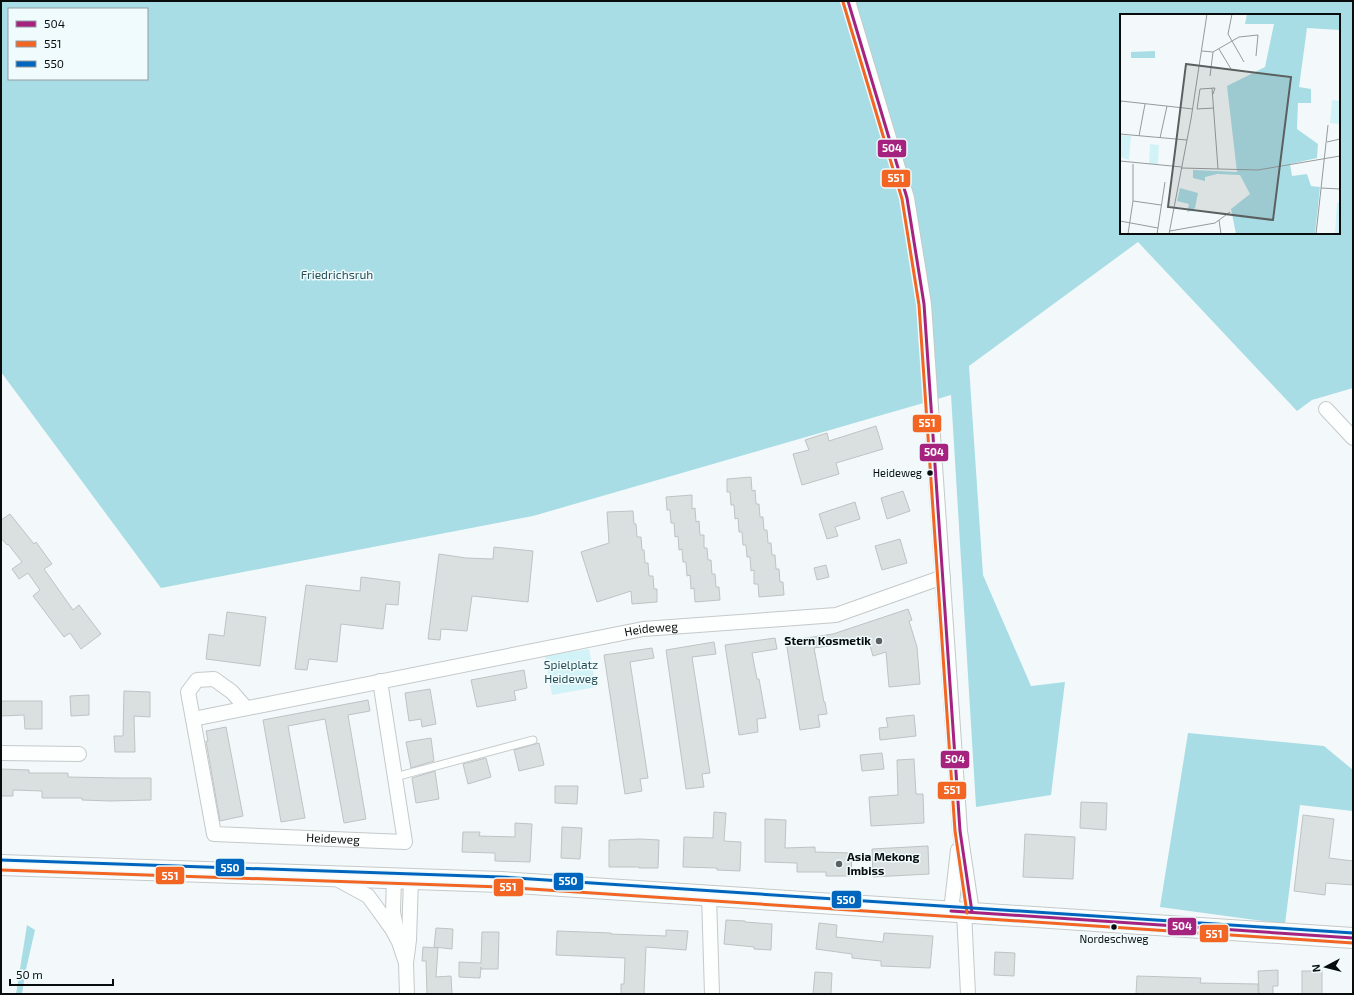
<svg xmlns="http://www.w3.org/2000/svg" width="1354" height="995" font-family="'Exo 2',sans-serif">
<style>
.green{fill:#d1f2f7}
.forest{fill:#a8dde5;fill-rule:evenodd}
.building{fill:#dadfe0;stroke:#bec3c4}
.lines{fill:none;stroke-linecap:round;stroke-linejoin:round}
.lane-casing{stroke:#c4c9ca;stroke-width:9}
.street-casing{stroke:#c4c9ca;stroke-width:16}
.secondary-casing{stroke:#c4c9ca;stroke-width:22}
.lane{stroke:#fdfefe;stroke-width:7}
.street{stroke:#fdfefe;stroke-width:14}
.secondary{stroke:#fdfefe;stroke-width:20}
.bus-1-casing{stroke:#f0fbfd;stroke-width:6}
.bus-2-casing{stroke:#f0fbfd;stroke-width:6}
.bus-3-casing{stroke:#f0fbfd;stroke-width:6}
.bus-1{stroke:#a5237f;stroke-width:3}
.bus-2{stroke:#f26522;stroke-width:3}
.bus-3{stroke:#0065bd;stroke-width:3}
.bus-dot{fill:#090c0d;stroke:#f0fbfd;stroke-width:1.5}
.poi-dot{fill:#5b5f60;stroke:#f0fbfd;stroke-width:1.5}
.labels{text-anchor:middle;stroke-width:3;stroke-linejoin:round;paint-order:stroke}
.bus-label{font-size:11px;fill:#090c0d;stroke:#f0fbfd;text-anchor:end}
.park-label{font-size:12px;fill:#244d53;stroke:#f0fbfd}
.street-label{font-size:12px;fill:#090c0d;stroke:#f0fbfd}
.poi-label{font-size:12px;font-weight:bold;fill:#090c0d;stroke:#f0fbfd;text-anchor:end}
.inset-road{fill:none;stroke:#959a9b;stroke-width:1}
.view{fill:#5b5f60;fill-opacity:0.15;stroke:#5b5f60;stroke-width:2}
.inset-edge{fill:none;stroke:#090c0d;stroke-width:2}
.line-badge{stroke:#f0fbfd;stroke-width:1.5}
.badge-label{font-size:11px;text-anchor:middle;font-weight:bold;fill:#fff}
</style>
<rect width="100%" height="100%" fill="#f3f9fa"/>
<polygon class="green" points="589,649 596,687 552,695 545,656"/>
<g class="forest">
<path d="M 1,1 L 1353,1 L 1353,388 L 1312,400 L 1297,411 L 1138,242 L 969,366 L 983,575 L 1031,686 L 1065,682 L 1051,795 L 976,807 L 951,395 L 533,516 L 161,588 L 1,372 ZM 9,9 L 147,9 L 147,79 L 9,79 ZM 1121,15 L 1339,15 L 1339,233 L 1121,233 Z"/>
<polygon points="1188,733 1324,746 1353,770 1353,811 1300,805 1285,924 1160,907"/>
<polygon points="27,925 35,930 25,974 22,994 16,994"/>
</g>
<g class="building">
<polygon points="876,426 883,449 836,463 839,474 802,485 793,454 809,450 805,440 827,433 829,441"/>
<polygon points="751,477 752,491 755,490 756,504 759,504 760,517 763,517 764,530 767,530 768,543 771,543 772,555 775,555 776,569 779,569 780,582 783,582 784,595 759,597 758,584 754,584 754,570 751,571 750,557 747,557 746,545 743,545 742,532 739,532 738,518 735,519 734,505 731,505 730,492 727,492 727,479"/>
<polygon points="903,491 910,511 887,519 881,498"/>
<polygon points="692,495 692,509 695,508 696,522 699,521 700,535 704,535 704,548 707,548 708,560 711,560 712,574 715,574 716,587 719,587 720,600 695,602 694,588 691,589 690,575 687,576 686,562 683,562 682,549 679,550 678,536 675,537 674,523 671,523 670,510 667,510 666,497"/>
<polygon points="855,502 860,519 835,527 838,536 827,539 819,514"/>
<polygon points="633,511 634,524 636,524 637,537 641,537 642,550 644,550 645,563 648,563 649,576 653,576 654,589 657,589 657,602 632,604 631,591 597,602 581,552 609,543 607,512"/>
<polygon points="10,514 34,544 36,542 52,564 44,569 73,610 79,605 101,634 81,649 70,633 64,637 33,596 40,590 28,573 19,579 12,569 22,562 8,544 7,545 1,538 1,520"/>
<polygon points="900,539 907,563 882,570 875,546"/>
<polygon points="494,547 533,551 528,602 472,596 467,631 441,629 440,640 428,639 439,554 466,558 493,559"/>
<polygon points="826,565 829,577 817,580 814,568"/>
<polygon points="361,577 400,582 398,605 386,604 383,629 341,624 337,662 309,659 307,670 295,669 306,585 360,591"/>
<polygon points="908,609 912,620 909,621 917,647 920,684 889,687 886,652 873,656 867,635 835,645 814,648 824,702 825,702 827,714 818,715 820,727 800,730 786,641 833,634"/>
<polygon points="227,612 266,617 260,666 206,659 209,634 224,636"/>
<polygon points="775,638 777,649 752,653 757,679 759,679 766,718 757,719 758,732 739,735 725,645"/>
<polygon points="714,642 716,654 692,657 710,773 702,774 704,787 686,789 666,650"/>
<polygon points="652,648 654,658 630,662 648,778 640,779 642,791 625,794 604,655"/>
<polygon points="524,670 527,688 514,691 516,700 477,707 471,680"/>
<polygon points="430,689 436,724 422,727 421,719 409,721 405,693"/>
<polygon points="124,691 150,692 150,717 134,716 135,752 115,752 114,736 123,736"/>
<polygon points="89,695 89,715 71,716 70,696"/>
<polygon points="368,700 370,711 348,715 366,819 344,823 325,719 288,726 305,818 281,822 263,720"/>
<polygon points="1,701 42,701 42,729 25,729 24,715 1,716"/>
<polygon points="914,715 916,736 880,740 879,728 888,727 886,718"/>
<polygon points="226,727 243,816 220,821 206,741 208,741 206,731"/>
<polygon points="431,738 434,761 411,768 406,742"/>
<polygon points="539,743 544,765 519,771 514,750"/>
<polygon points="882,753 884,769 862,771 860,755"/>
<polygon points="486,758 491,777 468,784 463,764"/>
<polygon points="914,759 916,794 923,794 924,823 871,826 869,797 898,795 897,760"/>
<polygon points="1,769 29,770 29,773 68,773 68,777 120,778 151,778 151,800 111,801 82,800 82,798 42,798 42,791 13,790 13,796 1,796"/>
<polygon points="435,771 439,799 416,803 412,778"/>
<polygon points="555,786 578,786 577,804 555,803"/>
<polygon points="1081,802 1107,803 1106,830 1080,828"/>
<polygon points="714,812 726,813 724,841 741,842 740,871 717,870 717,868 683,867 684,837 713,838"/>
<polygon points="1303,815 1334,819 1329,858 1353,861 1353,885 1326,883 1325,895 1294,891"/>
<polygon points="765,819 786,820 785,848 815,847 815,852 852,853 851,876 826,876 826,872 797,872 797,863 765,862"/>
<polygon points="515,823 532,824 530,862 495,861 495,853 462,852 463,832 480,832 479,836 515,837"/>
<polygon points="562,827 582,828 580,859 561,858"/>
<polygon points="1025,834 1075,837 1073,879 1023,877"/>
<polygon points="640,839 659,840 658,868 639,868 639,867 609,867 609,840"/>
<polygon points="928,846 929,874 873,877 872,849"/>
<polygon points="726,920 745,921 745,922 772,924 771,950 754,949 754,947 724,944"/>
<polygon points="819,923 837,925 836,937 883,942 884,933 933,936 930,968 881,966 881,961 852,958 852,954 816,949"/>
<polygon points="436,928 453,929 452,949 434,947"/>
<polygon points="666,930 688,931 686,950 646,947 644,994 621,994 621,984 624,984 625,958 556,955 557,931 611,933 611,934 666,936"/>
<polygon points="482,932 499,932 498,969 481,969 481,967 480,978 459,977 459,962 481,963"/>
<polygon points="423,947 438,948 436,977 451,976 452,994 427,994 426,961 422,961"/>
<polygon points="995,952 1015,953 1014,976 994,975"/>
<polygon points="1278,970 1278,986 1273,986 1273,994 1259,994 1258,971"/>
<rect x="1302" y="971" width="20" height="23"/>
<polygon points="815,972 832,973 831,994 813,994"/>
<polygon points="1137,976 1201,978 1200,983 1258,984 1258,994 1136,994"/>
</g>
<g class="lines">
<g class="lane-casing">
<polyline id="lane" points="395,777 533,740"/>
</g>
<g class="street-casing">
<g id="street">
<polyline points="848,1 907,198 924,304 960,831 972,912"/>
<polyline points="1326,409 1353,438"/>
<path id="s1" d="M 246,708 L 232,692 L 214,679 L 197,680 L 188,692 L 214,834 L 405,842 L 380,681"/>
<path id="s2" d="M 193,719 L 643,629 L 836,615 L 943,577"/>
<polyline points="1,753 79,754"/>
<polyline points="335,878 368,896 374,904 392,929 399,942 406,963"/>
<polyline points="394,878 393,912 397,932"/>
<polyline points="709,896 712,994"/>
<polyline points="951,911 958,850"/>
<polyline points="964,912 968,994"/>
<polyline points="407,994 406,963 409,940 411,879"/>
</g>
</g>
<g class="secondary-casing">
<polyline id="secondary" points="1,865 501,882 1353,938"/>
</g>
<use href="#lane" class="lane"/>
<use href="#street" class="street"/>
<use href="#secondary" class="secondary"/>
<g class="bus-1-casing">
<g id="bus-1">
<polyline points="848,1 907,198 924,304 960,831 972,912"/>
<polyline points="951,911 1353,938"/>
</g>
</g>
<g class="bus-2-casing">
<g id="bus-2">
<polyline points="843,2 902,199 919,305 955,831 967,913"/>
<polyline points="1,870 501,887 1353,943"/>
</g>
</g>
<g class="bus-3-casing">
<polyline id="bus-3" points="1,860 501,877 1353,933"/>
</g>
<use href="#bus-1" class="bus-1"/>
<use href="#bus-2" class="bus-2"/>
<use href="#bus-3" class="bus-3"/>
</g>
<g class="bus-dot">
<circle cx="930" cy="473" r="3.5"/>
<circle cx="1114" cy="927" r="3.5"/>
</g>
<g class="poi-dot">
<circle cx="879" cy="641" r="4"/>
<circle cx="839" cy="864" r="4"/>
</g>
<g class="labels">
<g class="bus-label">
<text x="922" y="477">Heideweg</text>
<text x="1114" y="943" text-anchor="middle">Nordeschweg</text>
</g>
<g class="park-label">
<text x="337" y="279">Friedrichsruh</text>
<text x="571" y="669">Spielplatz<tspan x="571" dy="14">Heideweg</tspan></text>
</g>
<g class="street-label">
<text dy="4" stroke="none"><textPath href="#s2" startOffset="467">Heideweg</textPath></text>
<text dy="4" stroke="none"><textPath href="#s1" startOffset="339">Heideweg</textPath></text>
</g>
<g class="poi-label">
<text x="871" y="645">Stern Kosmetik</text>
<text x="847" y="861" text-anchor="start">Asia Mekong<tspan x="847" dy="14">Imbiss</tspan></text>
</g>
</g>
<g transform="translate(1120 14)">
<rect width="220" height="220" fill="#f3f9fa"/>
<path d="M 212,86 L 220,87 L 220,110 L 210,109 ZM 0,121 L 11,122 L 9,146 L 0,143 ZM 30,130 L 39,131 L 38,150 L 29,150 ZM 217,189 L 220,189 L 220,220 L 215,220 Z" fill="#d1f2f7"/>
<path d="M 127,0 L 220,0 L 220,16 L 187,14 L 179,73 L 191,75 L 191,89 L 178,89 L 177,115 L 198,130 L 197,144 L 170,150 L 172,162 L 187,160 L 191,172 L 200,173 L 195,220 L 116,220 L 111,195 L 130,180 L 120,161 L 97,160 L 85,163 L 85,167 L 73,164 L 73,156 L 117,158 L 107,72 L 145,53 L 154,10 L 125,10 ZM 35,37 L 35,44 L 11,44 L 11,38 ZM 60,174 L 78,179 L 75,194 L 71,197 L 67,198 L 69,190 L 57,187 Z" fill="#a8dde5"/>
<path class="inset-road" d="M 112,0 L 108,20 L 124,48M 99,35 L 111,55M 82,37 L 93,38 L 119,23 L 138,21 L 136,42M 90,62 L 93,38M 92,74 L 98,155M 93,80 L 95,74 L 80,75 L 77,95 L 94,94M 0,92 L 1,87 L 73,95M 0,120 L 67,126M 19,122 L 25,90M 40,124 L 47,92M 207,128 L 220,125M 0,147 L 62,153M 62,154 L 138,156 L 220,142M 201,174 L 220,175M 13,187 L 41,191M 99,206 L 101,220M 0,207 L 38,214M 50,217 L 95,209 L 110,198M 8,220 L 13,187 L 13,150M 37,220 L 45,168M 49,220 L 71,105 L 87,0M 196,220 L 208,111"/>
<path class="view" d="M 66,50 L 171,63 L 153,206 L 48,193 Z"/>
<rect width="220" height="220" class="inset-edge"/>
</g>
<g class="line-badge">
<rect x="877" y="139" width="30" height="19" rx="4" fill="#a5237f"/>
<rect x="881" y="169" width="30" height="19" rx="4" fill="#f26522"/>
<rect x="912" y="414" width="30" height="19" rx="4" fill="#f26522"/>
<rect x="919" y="443" width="30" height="19" rx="4" fill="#a5237f"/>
<rect x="940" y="750" width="30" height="19" rx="4" fill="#a5237f"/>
<rect x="937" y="781" width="30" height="19" rx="4" fill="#f26522"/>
<rect x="215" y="858" width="30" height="19" rx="4" fill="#0065bd"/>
<rect x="155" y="866" width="30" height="19" rx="4" fill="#f26522"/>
<rect x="553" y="872" width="31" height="19" rx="4" fill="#0065bd"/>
<rect x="493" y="878" width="31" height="19" rx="4" fill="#f26522"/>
<rect x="831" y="890" width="31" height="19" rx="4" fill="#0065bd"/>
<rect x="1167" y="917" width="30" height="19" rx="4" fill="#a5237f"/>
<rect x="1199" y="924" width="30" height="19" rx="4" fill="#f26522"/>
</g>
<g class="badge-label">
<text x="892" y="152">504</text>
<text x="896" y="182">551</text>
<text x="927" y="427">551</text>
<text x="934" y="456">504</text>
<text x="955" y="763">504</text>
<text x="952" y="794">551</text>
<text x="230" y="872">550</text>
<text x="170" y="880">551</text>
<text x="568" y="885">550</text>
<text x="508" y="891">551</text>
<text x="846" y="904">550</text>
<text x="1182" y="930">504</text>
<text x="1214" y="938">551</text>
</g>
<rect width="1354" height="995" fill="none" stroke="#090c0d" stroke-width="4"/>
<rect x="8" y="8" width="140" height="72" fill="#f0fbfd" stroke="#949b9d"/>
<rect x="16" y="21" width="20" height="6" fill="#a5237f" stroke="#949b9d"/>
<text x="44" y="28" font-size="12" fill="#090c0d">504</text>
<rect x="16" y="41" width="20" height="6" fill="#f26522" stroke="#949b9d"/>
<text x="44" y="48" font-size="12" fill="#090c0d">551</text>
<rect x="16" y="61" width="20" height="6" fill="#0065bd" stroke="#949b9d"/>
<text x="44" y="68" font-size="12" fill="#090c0d">550</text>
<g transform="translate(1326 967) rotate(263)" stroke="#f0fbfd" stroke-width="3" paint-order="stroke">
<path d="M0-3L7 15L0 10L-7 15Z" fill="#090c0d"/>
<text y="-6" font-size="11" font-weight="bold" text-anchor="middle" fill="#090c0d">N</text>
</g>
<path d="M10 979v6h103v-6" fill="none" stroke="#090c0d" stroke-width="2"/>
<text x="16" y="979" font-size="12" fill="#090c0d" stroke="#f0fbfd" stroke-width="3" paint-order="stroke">50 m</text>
</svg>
